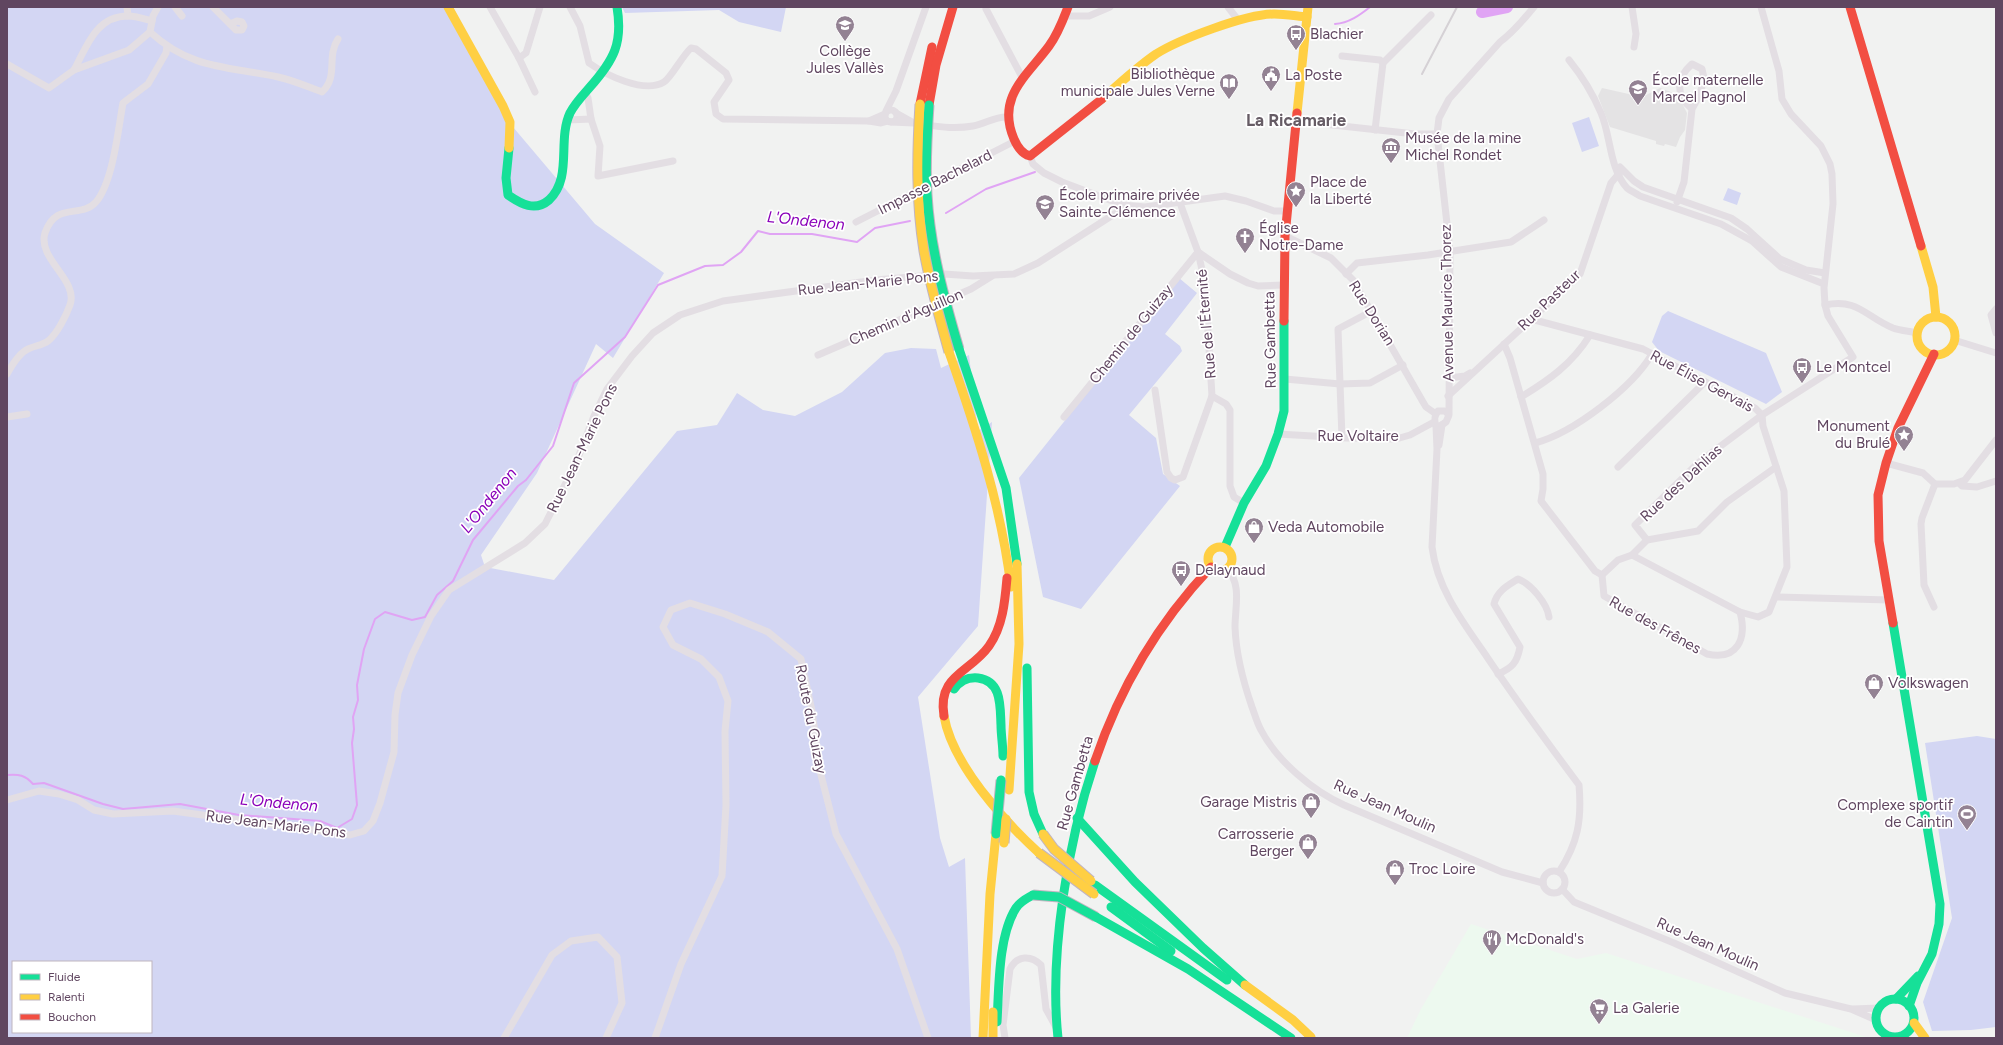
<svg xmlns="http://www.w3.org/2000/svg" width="2003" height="1045" font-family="Figtree,sans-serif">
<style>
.commercial{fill:#edf9ef}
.education{fill:#e4e3e4}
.green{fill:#d3d6f3;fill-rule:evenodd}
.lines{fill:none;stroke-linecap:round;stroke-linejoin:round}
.stream{stroke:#e0a4f4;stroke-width:2}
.river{stroke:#e0a4f4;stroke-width:12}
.street{stroke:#e3dee3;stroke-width:7}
.fast{stroke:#16e098;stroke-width:9}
.slow{stroke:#ffcf43;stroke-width:9}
.jam{stroke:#f24e42;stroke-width:9}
.rail{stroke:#d5d1d5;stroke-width:2}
.fast-bridge-casing{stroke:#c2b5c1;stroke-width:11;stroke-linecap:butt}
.slow-bridge-casing{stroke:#c2b5c1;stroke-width:11;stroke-linecap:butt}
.fast-bridge{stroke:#16e098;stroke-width:9}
.slow-bridge{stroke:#ffcf43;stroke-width:9}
.labels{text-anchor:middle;stroke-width:3.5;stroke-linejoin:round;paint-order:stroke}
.poi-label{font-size:15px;fill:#604660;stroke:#fff;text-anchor:start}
.street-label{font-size:15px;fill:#604660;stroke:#fff}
.water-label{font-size:16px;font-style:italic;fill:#8a00b9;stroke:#fff}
.quarter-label{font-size:17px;font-weight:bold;fill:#665c65;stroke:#fff}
</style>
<rect width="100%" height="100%" fill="#f1f2f1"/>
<polygon class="commercial" points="1471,924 1577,959 1606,953 1869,1038 1407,1038 1421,1009"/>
<polygon class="education" points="1602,88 1642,97 1660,88 1671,92 1681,101 1687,113 1685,130 1680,137 1676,147 1665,144 1664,146 1656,144 1656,141 1610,127 1598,96"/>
<g class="green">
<path d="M 7,7 L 453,7 L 513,127 L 595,224 L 664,273 L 613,358 L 596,344 L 537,473 L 481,555 L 485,567 L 554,580 L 677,431 L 717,425 L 737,393 L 763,410 L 795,416 L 842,392 L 885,353 L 911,348 L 936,349 L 941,368 L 969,355 L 978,431 L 992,422 L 978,626 L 918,697 L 940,838 L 949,867 L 965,858 L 971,1038 L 7,1038 ZM 13,962 L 151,962 L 151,1032 L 13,1032 Z"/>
<polygon points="622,7 786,7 781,32 739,22 719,10 625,13"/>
<polygon points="1589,117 1599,146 1582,152 1572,123"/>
<polygon points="1728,188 1741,193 1737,205 1723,200"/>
<polygon points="1179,278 1197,293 1165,334 1180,346 1182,351 1129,415 1156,438 1163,474 1180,486 1081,609 1043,597 1019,478"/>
<polygon points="1668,311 1766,353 1782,392 1766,404 1659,351 1652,342 1662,316"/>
<polygon points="1977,736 1996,739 1996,1027 1971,1030 1932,1031 1923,1002 1952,918 1925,743"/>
</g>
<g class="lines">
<g class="stream">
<path d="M 1335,24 C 1349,23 1360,15 1370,7"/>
<polyline points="946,213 986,189 1035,172"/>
<path d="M 7,775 C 19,774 25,775 33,784 L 44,783 L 103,804 L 123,809 L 180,804 L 239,815 L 320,821 L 337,828 L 352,819 L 357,805 L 352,743 L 354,729 L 353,717 L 358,700 L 357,685 L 364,649 L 375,619 L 385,612 L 412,620 L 425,617 L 437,595 L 453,581 L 473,540 L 518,486 L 526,480 L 553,446 L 574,383 L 625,337 L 658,285 L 705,266 L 723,265 L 741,252 L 758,231 L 770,234 L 812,234 L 857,242 L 875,228 L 910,221"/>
</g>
<polyline class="river" points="1482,12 1507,7"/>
<g class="street">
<polyline points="127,7 128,16"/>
<path d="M 158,7 L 153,16 L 150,32 C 192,70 227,66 278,77 C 293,80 308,87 322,92 C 339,76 326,57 338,39"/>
<polyline points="175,7 182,16"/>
<polyline points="213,7 236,30 242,30 244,26 242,22 237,21 230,24"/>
<polyline points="490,7 519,58 535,92"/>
<path d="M 570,7 L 580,26 L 589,63 C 606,75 644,94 664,82 C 671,78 682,56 691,48 L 696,49 L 726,73 L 729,80 L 714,102 L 716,114 L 723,119 L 869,121"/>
<polyline points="1228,7 1238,20"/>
<polyline points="1632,7 1636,34 1634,47"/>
<polyline points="986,9 1022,77"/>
<polyline points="1064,16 1089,16 1110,7"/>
<path d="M 150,32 L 129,50 L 74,70 C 87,46 96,16 128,16 C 136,16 145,19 152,21"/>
<polyline points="1342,56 1380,60 1383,63"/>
<polyline points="519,58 526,53 540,7"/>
<path d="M 1569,60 C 1582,76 1593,94 1601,113 C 1611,136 1609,168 1627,188 C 1630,191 1636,193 1640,196 L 1721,224 L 1752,241 L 1781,267 L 1824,284"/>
<polyline points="7,64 49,88 74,70"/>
<polyline points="585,92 588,98 591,119 600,146 598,176 673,161"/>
<circle cx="891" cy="116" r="6"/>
<polyline points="886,111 896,91 926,7"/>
<polyline points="885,114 869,121 881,123 888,121"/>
<polyline points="568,120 591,119"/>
<polyline points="1296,121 1415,134 1437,134"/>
<polyline points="891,122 914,123 896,113"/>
<path d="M 925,125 C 941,127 956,129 973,126 C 985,124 994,117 1006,117"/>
<polyline points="1375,130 1383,63 1431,15"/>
<polyline points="1030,156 1033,164 1044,173 1062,182 1123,205 1145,207 1225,196 1246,201 1274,211 1287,211"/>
<polyline points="1620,167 1634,181 1643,187 1731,218 1747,229 1780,259 1806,270 1825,273"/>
<path d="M 1677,202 L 1684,182 L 1692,109 L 1700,94 L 1704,78 L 1702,69 L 1692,64 C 1676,78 1675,95 1692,109"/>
<polyline points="1180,203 1198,252 1230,274 1248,283 1258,286 1283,285"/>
<polyline points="856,222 1015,141"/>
<polyline points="1285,236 1331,258 1353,280 1423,402 1426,407 1436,414"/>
<polyline points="1198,252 1205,283 1212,396 1226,404 1230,410 1230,486 1234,497 1244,503"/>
<polyline points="1346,274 1357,263 1428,255 1511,242 1544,220"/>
<path d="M 1825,305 C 1858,298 1866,317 1893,328 C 1901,331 1910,331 1918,333"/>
<polyline points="1996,309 1991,315 1996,333"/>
<polyline points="1531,319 1643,349 1755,408 1762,415 1763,426 1784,491 1787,567 1769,612 1758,617 1740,612 1632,555 1618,560 1602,575"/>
<polyline points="1954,340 1996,353"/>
<polyline points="1504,344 1510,358 1543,474 1543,489 1541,501 1595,571 1602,575"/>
<polyline points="818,355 971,289 992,276"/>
<path d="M 7,374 C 12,365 19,353 28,349 C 34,346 43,345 48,341 C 57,334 66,316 70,305 C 79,280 37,259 45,233 C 56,201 81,219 96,202 C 113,182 118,130 123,103 L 148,84 L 166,53 L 167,46"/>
<polyline points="1449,378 1465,376 1470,373"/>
<polyline points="1285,379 1340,384 1370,383 1403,365"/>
<polyline points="1155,390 1167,472 1171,478 1175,480 1183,477 1212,396"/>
<polyline points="1448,396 1580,274 1611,183 1622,170"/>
<path d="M 1521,397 C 1549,380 1572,364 1590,335"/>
<path d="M 1438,411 L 1445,411 L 1449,415 L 1446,422 L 1440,426 L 1436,426 C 1434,420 1434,416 1438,411 Z"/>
<path d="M 1449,413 L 1450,251 L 1437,134 L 1439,118 L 1449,99 L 1500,42 C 1514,32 1523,20 1534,7"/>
<polyline points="7,417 27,414"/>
<polyline points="1064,417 1198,252"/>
<path d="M 1436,426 L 1437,449 L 1432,547 C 1437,588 1462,621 1485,654 C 1515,699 1547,742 1579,785 C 1582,820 1578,843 1559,872"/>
<polyline points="1278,434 1347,438 1396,439 1410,435 1434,422"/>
<polyline points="1342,438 1338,329 1370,312"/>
<path d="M 1535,443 C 1573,433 1632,388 1652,354"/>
<polyline points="1439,445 1442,425"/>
<polyline points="1886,463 1923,473 1935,484 1954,484 1965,480 1996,440"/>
<polyline points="1618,467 1705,382"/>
<polyline points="1959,483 1962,486 1977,487 1996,481"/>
<polyline points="1647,540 1635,525 1698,463 1762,415 1853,357 1828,316 1825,305 1824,288 1833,204 1832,174 1830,164 1821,146 1791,114 1782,99 1779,71 1761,7"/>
<polyline points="1632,555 1647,540 1698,531 1727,502 1776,467"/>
<path d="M 1227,569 C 1242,584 1235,607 1235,627 C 1236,656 1243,681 1252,707 C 1255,715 1257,723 1261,730 C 1277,761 1313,791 1344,805 L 1502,872 L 1543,883"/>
<path d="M 1602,575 L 1604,596 L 1707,654 C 1738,661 1747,638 1740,612"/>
<polyline points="1776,597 1889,600"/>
<polyline points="1934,607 1924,585 1921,524 1922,518 1935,484"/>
<path d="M 1498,674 C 1512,668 1517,663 1520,647 L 1494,604 C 1497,591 1507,586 1518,579 C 1531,584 1547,603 1549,617"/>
<polyline points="7,800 39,791 59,794 78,800 94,810 113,814 173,811 350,835 364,831 373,821 380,803 394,752 395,715 398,693 412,655 431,616 449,590 525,543 545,524 576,463 594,416 607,389 632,356 653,333 680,315 723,301 876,280 944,274 973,276 1014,274 1038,263 1116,213 1123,205"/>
<circle cx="1554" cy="882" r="11"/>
<polyline points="1562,889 1574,902 1674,943 1785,993 1851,1009 1876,1020"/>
<polyline points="1853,1009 1879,1008"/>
<polyline points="504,1038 552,955 571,941 598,937 617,957 622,1003 606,1038"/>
<polyline points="655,1038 681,964 722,876 726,805 725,731 728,701 719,677 701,659 673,645 663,627 671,610 690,603 725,614 768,632 801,659 812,711 821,775 836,834 897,949 928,1038"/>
<path d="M 1005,1038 L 1003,1025 L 1010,969 C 1017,955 1031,955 1041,965 L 1046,1009 L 1057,1029"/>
</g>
<g class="fast">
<path d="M 509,148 L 506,178 L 508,195 C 521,204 535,212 549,200 C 573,177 557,141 570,113 C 575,103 583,95 590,87 C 614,60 623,43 617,7"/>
<polyline points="959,349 1006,488 1017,564"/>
<polyline points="1225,547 1244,503 1266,466 1278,434 1284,411 1284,321"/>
<polyline points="1893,623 1940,904 1939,924 1932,954 1917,983 1909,1006"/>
<polyline points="1027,668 1029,792 1034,814 1043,834"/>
<path d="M 954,689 C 960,681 968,677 978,678 C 1002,681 1000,706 1001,725 C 1001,735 1003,746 1003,756"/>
<polyline points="1077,818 1135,882 1203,948 1245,985"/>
<polyline points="1095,885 1227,980"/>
<polyline points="1111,907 1171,951"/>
<polyline points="1096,917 1188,969 1291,1038"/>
<polyline points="1896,999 1918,976"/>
<circle cx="1895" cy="1018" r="19"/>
<path d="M 997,1022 C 999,989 998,936 1016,908 C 1020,902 1027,898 1033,895"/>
<path d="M 1058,1038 C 1049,953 1068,841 1095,761"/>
</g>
<g class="slow">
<polyline points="448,7 503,106 510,122 509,148"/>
<path d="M 1102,99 C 1120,83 1137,67 1156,54 C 1180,39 1246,14 1274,14 C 1285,14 1296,16 1307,17"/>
<polyline points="1297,113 1308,7"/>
<polyline points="1921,246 1933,287 1936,317"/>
<circle cx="1936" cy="336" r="19"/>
<path d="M 949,352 C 976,429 1001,505 1011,587"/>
<circle cx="1220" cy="559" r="12"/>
<path d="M 944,716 C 952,764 1004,821 1039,853"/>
<polyline points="1009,790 1019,644 1017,564"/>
<polyline points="1245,985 1293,1020 1311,1037"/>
<polyline points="993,1012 993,1038"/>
<polyline points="1914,1023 1925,1038"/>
<polyline points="983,1038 990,894 996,834"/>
</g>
<g class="jam">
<path d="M 1068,7 C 1063,20 1058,34 1049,46 C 1027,76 996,97 1014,139 C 1017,146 1022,154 1030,156 L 1102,99"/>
<polyline points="1850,7 1921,246"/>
<polyline points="920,104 932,47"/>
<polyline points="929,105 936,65 953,7"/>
<polyline points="1284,321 1285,236 1297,113"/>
<polyline points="1893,623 1879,541 1878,495 1886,463 1898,428 1934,354"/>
<path d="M 944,716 C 937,675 970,673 989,646 C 1003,626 1005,601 1007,578"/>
<path d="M 1095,761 C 1120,687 1158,623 1211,567"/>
</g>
<polyline class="rail" points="1422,74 1457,7"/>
<g class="fast-bridge-casing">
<g id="fast-bridge">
<path d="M 929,105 C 927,135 925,164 927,194 C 930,247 944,298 959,349"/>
<polyline points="996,834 1001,780"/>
<polyline points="1033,895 1059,897 1096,917"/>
</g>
</g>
<g class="slow-bridge-casing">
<g id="slow-bridge">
<path d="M 920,104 C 917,153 916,202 924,251 C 930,285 940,319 949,352"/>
<polyline points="1043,834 1054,849 1091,881"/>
<polyline points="1004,843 1006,819"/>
<polyline points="1039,853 1094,894"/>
</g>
</g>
<use href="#fast-bridge" class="fast-bridge"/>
<use href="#slow-bridge" class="slow-bridge"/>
</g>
<defs>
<g id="school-pin" transform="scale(1)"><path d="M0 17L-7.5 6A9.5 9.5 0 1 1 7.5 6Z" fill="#938293" stroke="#fff"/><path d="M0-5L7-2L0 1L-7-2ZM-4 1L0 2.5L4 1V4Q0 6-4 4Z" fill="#fff"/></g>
<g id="bus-pin" transform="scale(1)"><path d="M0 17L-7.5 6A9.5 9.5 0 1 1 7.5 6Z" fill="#938293" stroke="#fff"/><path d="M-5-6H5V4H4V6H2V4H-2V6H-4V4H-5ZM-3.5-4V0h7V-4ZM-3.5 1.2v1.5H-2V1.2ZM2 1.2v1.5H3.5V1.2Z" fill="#fff"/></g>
<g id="civic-pin" transform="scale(1)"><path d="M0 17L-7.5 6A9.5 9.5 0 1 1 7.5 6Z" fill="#938293" stroke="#fff"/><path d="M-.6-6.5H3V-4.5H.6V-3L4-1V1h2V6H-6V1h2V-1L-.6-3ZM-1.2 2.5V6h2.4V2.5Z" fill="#fff"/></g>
<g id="library-pin" transform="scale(1)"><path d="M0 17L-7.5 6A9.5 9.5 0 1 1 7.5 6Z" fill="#938293" stroke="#fff"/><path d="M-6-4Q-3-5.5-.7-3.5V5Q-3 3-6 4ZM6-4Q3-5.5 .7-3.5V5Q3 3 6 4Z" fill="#fff"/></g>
<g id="museum-pin" transform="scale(1)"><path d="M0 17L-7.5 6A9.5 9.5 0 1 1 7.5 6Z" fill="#938293" stroke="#fff"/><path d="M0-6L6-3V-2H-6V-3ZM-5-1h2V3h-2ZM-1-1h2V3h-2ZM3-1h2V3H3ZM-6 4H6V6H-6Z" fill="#fff"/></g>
<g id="sight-pin" transform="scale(1)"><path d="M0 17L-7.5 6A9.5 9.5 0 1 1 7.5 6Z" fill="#938293" stroke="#fff"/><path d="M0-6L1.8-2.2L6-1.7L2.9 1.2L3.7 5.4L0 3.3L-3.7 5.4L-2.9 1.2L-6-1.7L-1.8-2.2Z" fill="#fff"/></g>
<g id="church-pin" transform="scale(1)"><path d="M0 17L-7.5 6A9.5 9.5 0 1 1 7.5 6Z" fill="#938293" stroke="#fff"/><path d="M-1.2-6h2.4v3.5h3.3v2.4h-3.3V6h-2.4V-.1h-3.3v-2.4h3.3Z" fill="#fff"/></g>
<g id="shop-pin" transform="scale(1)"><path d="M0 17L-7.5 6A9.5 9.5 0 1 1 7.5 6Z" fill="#938293" stroke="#fff"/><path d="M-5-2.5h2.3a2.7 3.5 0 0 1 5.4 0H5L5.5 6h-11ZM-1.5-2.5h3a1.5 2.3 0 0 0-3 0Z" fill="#fff"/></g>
<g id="stadium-pin" transform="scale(1)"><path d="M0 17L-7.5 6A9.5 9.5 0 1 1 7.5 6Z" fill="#938293" stroke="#fff"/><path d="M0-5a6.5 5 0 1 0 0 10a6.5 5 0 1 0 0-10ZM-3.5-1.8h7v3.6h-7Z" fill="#fff"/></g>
<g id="restaurant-pin" transform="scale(1)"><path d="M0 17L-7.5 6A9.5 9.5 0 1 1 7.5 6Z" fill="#938293" stroke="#fff"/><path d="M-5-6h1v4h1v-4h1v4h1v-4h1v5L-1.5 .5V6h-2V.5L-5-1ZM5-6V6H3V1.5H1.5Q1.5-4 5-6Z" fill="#fff"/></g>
<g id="supermarket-pin" transform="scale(1)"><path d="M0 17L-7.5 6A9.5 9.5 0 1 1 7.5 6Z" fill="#938293" stroke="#fff"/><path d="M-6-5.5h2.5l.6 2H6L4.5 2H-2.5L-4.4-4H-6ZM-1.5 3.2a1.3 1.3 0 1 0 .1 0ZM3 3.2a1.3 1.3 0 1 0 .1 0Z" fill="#fff"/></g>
</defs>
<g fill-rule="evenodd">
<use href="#school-pin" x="845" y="25"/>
<use href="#bus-pin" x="1296" y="34"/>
<use href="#civic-pin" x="1271" y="75"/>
<use href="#library-pin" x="1229" y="83"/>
<use href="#school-pin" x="1638" y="89"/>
<use href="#museum-pin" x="1391" y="147"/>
<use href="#sight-pin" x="1296" y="191"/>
<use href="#school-pin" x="1045" y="204"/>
<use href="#church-pin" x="1245" y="237"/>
<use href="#bus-pin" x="1802" y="367"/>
<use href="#sight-pin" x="1904" y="435"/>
<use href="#shop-pin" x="1254" y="527"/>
<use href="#bus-pin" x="1181" y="570"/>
<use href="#shop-pin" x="1874" y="683"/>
<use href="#shop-pin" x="1311" y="802"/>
<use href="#stadium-pin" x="1967" y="814"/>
<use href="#shop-pin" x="1308" y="843"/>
<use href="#shop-pin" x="1395" y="869"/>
<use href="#restaurant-pin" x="1492" y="939"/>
<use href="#supermarket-pin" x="1599" y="1008"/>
</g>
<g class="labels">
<g class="poi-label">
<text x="1310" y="39">Blachier</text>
<text x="845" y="56" text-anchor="middle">Collège<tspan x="845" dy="17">Jules Vallès</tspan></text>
<text x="1215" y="79" text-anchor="end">Bibliothèque<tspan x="1215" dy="17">municipale Jules Verne</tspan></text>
<text x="1285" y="80">La Poste</text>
<text x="1652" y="85">École maternelle<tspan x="1652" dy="17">Marcel Pagnol</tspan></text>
<text x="1405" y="143">Musée de la mine<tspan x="1405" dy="17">Michel Rondet</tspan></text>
<text x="1310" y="187">Place de<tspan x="1310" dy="17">la Liberté</tspan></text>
<text x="1059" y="200">École primaire privée<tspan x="1059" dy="17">Sainte-Clémence</tspan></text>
<text x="1259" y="233">Église<tspan x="1259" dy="17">Notre-Dame</tspan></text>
<text x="1816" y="372">Le Montcel</text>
<text x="1890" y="431" text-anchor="end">Monument<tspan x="1890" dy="17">du Brulé</tspan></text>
<text x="1268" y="532">Veda Automobile</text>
<text x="1195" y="575">Delaynaud</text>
<text x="1888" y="688">Volkswagen</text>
<text x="1297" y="807" text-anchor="end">Garage Mistris</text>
<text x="1953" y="810" text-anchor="end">Complexe sportif<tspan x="1953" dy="17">de Caintin</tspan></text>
<text x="1294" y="839" text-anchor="end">Carrosserie<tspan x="1294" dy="17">Berger</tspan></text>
<text x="1409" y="874">Troc Loire</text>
<text x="1506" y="944">McDonald's</text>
<text x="1613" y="1013">La Galerie</text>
</g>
<g class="street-label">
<text transform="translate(935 182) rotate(-27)" y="5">Impasse Bachelard</text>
<text transform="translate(868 283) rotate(-6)" y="5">Rue Jean-Marie Pons</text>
<text transform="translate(1549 300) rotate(-44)" y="5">Rue Pasteur</text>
<text transform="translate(1447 303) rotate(-91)" y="5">Avenue Maurice Thorez</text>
<text transform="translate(1372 313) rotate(58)" y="5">Rue Dorian</text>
<text transform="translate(906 317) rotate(-23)" y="5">Chemin d'Aguillon</text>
<text transform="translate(1206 324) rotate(-95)" y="5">Rue de l'Éternité</text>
<text transform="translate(1131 334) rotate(-51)" y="5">Chemin de Guizay</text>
<text transform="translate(1270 340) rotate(-91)" y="5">Rue Gambetta</text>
<text transform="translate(1702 381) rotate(28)" y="5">Rue Élise Gervais</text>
<text x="1358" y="441">Rue Voltaire</text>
<text transform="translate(582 448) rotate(-64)" y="5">Rue Jean-Marie Pons</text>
<text transform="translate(1681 483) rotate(-43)" y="5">Rue des Dahlias</text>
<text transform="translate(1655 625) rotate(29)" y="5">Rue des Frênes</text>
<text transform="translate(811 719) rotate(79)" y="5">Route du Guizay</text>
<text transform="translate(1075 783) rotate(-74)" y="5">Rue Gambetta</text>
<text transform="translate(1385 806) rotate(24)" y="5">Rue Jean Moulin</text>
<text transform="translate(276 824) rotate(7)" y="5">Rue Jean-Marie Pons</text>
<text transform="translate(1708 944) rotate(24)" y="5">Rue Jean Moulin</text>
</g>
<g class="water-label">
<text transform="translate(806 220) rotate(6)" y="6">L'Ondenon</text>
<text transform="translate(488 500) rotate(-51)" y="6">L'Ondenon</text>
<text transform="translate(279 802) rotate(5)" y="6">L'Ondenon</text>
</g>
<g class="quarter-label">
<text x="1296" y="126">La Ricamarie</text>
</g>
</g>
<rect width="2003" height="1045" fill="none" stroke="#604660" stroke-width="16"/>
<rect x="12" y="961" width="140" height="72" fill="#ffffff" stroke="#bfb5bf"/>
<rect x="20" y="974" width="20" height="6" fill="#16e098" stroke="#bfb5bf"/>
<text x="48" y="981" font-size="12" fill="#604660">Fluide</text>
<rect x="20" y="994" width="20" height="6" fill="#ffcf43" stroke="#bfb5bf"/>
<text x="48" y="1001" font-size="12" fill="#604660">Ralenti</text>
<rect x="20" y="1014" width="20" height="6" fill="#f24e42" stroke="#bfb5bf"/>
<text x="48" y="1021" font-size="12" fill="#604660">Bouchon</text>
</svg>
